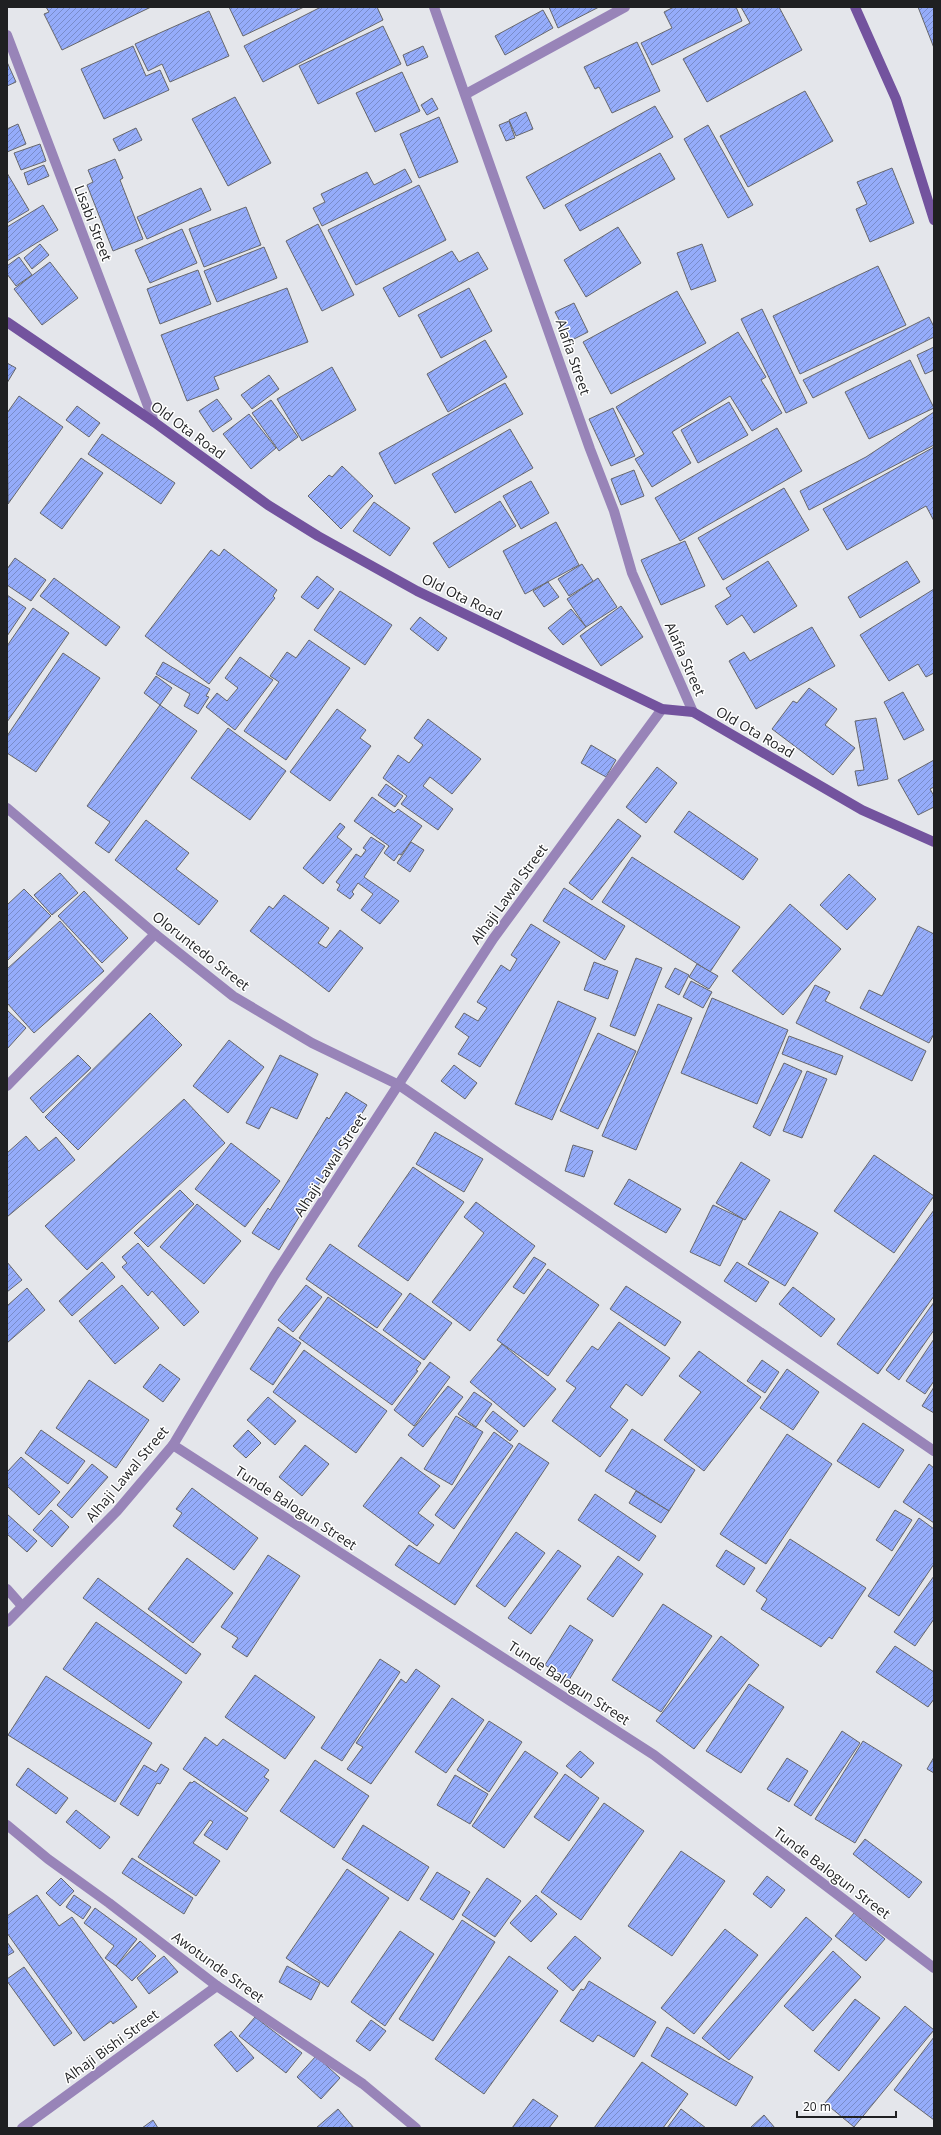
<svg xmlns="http://www.w3.org/2000/svg" width="941" height="2135" font-family="'Open Sans',sans-serif">
<style>
.building{fill:url(#building-hatch);stroke:#66676c}
.lines{fill:none;stroke-linecap:round;stroke-linejoin:round}
.street{stroke:#9884b8;stroke-width:10}
.secondary{stroke:#73539e;stroke-width:10}
.labels{text-anchor:middle;stroke-width:3;stroke-linejoin:round;paint-order:stroke}
.street-label{font-size:14px;fill:#1f2022;stroke:#fff}
</style>
<defs>
<pattern id="building-hatch" width="6" height="6" patternUnits="userSpaceOnUse"><rect width="6" height="6" fill="#95acfa"/><path d="M-1 1l2-2M0 6l6-6M5 7l2-2" fill="none" stroke="#798cca"/></pattern>
</defs>
<rect width="100%" height="100%" fill="#e4e6eb"/>
<g class="building">
<polygon points="46,7 151,7 62,50 44,14 49,12"/>
<polygon points="229,7 304,7 243,36"/>
<polygon points="321,7 377,7 383,20 263,82 244,46"/>
<polygon points="549,7 599,7 558,28"/>
<polygon points="674,7 736,7 742,21 652,65 641,43 672,28 664,12"/>
<polygon points="741,7 779,7 802,50 707,102 683,59 750,23"/>
<polygon points="918,7 934,7 934,48"/>
<polygon points="543,10 553,28 505,55 495,36"/>
<polygon points="209,11 229,56 170,82 162,64 148,71 135,44"/>
<polygon points="383,26 401,64 318,104 299,66"/>
<polygon points="637,42 660,91 612,113 599,87 595,89 584,67"/>
<polygon points="133,46 146,76 160,70 169,90 104,119 81,69"/>
<polygon points="423,46 428,57 407,66 403,55"/>
<polygon points="7,62 16,82 7,86"/>
<polygon points="402,72 420,111 375,132 356,93"/>
<polygon points="805,91 833,141 748,187 720,136"/>
<polygon points="235,97 271,163 228,186 192,119"/>
<polygon points="432,98 438,109 427,115 421,105"/>
<polygon points="655,106 673,137 544,209 526,177"/>
<polygon points="526,112 533,129 516,136 509,120"/>
<polygon points="439,117 458,162 419,178 400,134"/>
<polygon points="509,121 515,138 506,141 499,125"/>
<polygon points="18,124 26,144 7,152 7,129"/>
<polygon points="708,125 753,205 728,218 684,139"/>
<polygon points="136,128 142,140 119,151 113,139"/>
<polygon points="40,144 46,161 21,170 14,153"/>
<polygon points="660,153 675,179 580,231 565,205"/>
<polygon points="115,159 123,178 120,180 143,239 113,251 87,185 93,182 88,170"/>
<polygon points="44,165 49,176 28,185 24,173"/>
<polygon points="892,168 914,223 870,242 856,209 867,204 857,182"/>
<polygon points="405,169 412,182 322,226 313,208 325,202 321,194 367,172 374,185"/>
<polygon points="7,173 29,210 7,223"/>
<polygon points="419,185 446,240 356,285 328,230"/>
<polygon points="201,188 211,210 147,239 137,217"/>
<polygon points="43,205 58,230 7,261 7,227"/>
<polygon points="246,207 261,245 204,267 189,229"/>
<polygon points="318,224 354,295 322,311 286,241"/>
<polygon points="618,227 641,263 586,297 564,260"/>
<polygon points="182,229 197,263 150,283 135,250"/>
<polygon points="40,244 49,255 32,269 24,258"/>
<polygon points="702,244 716,281 691,290 677,253"/>
<polygon points="264,247 277,278 217,302 204,271"/>
<polygon points="452,251 459,262 478,252 488,269 399,317 383,288"/>
<polygon points="19,257 32,275 16,286 7,274 7,266"/>
<polygon points="50,262 78,298 42,325 14,289"/>
<polygon points="878,266 906,325 800,374 773,316"/>
<polygon points="198,270 211,304 160,324 147,289"/>
<polygon points="287,288 308,342 214,377 219,389 187,401 161,335"/>
<polygon points="469,288 492,331 441,358 418,315"/>
<polygon points="677,291 706,343 611,394 583,342"/>
<polygon points="574,303 588,332 570,341 555,312"/>
<polygon points="762,309 807,403 786,413 741,319"/>
<polygon points="929,317 934,327 934,337 813,398 803,380"/>
<polygon points="738,332 766,377 761,380 782,413 752,431 730,396 672,432 691,463 652,487 635,459 644,454 616,407"/>
<polygon points="485,340 507,377 448,412 427,374"/>
<polygon points="934,347 934,370 925,374 917,355"/>
<polygon points="910,360 934,408 869,439 845,392"/>
<polygon points="7,363 16,368 7,383"/>
<polygon points="332,367 356,410 302,441 277,399"/>
<polygon points="269,375 279,389 252,409 241,395"/>
<polygon points="505,383 523,414 395,484 379,453"/>
<polygon points="19,396 63,427 8,504 7,413"/>
<polygon points="217,399 232,419 213,432 199,411"/>
<polygon points="271,400 298,437 279,451 252,413"/>
<polygon points="729,402 748,435 698,463 681,430"/>
<polygon points="77,406 100,423 89,437 66,420"/>
<polygon points="613,408 635,456 611,466 589,419"/>
<polygon points="934,412 934,445 809,510 800,491 866,457"/>
<polygon points="249,414 276,448 251,469 223,434"/>
<polygon points="777,428 802,471 680,541 655,498"/>
<polygon points="510,429 533,468 455,513 432,474"/>
<polygon points="102,434 175,483 161,504 88,454"/>
<polygon points="934,447 934,521 926,506 847,550 823,509"/>
<polygon points="81,458 103,473 62,529 40,513"/>
<polygon points="342,466 373,496 341,529 308,496 329,475 332,477"/>
<polygon points="634,470 644,496 621,505 611,479"/>
<polygon points="531,481 549,513 521,529 503,496"/>
<polygon points="784,488 809,530 723,580 698,538"/>
<polygon points="500,501 516,526 449,568 433,543"/>
<polygon points="374,502 410,528 390,556 353,531"/>
<polygon points="556,522 579,565 525,594 503,551"/>
<polygon points="685,541 705,586 661,605 641,560"/>
<polygon points="224,549 277,590 273,596 275,598 209,684 145,636 211,550 219,556"/>
<polygon points="15,558 46,580 31,601 7,585 7,569"/>
<polygon points="768,561 797,606 754,633 742,615 727,625 715,606 731,596 726,588"/>
<polygon points="907,561 920,582 860,618 848,597"/>
<polygon points="582,564 593,581 569,596 558,579"/>
<polygon points="317,576 334,589 318,609 301,597"/>
<polygon points="54,578 120,627 106,646 40,596"/>
<polygon points="598,578 617,607 586,627 567,599"/>
<polygon points="548,582 559,597 544,607 533,591"/>
<polygon points="934,589 934,673 926,677 918,664 889,681 860,635"/>
<polygon points="340,591 392,625 365,665 314,630"/>
<polygon points="7,595 26,608 7,636"/>
<polygon points="621,606 643,637 601,666 580,636"/>
<polygon points="33,608 69,633 7,722 7,646"/>
<polygon points="571,609 586,627 563,645 548,628"/>
<polygon points="420,617 447,638 438,651 410,629"/>
<polygon points="812,627 835,666 756,709 729,661 744,652 750,661"/>
<polygon points="309,640 350,668 286,760 244,731 279,682 270,676 287,652 296,658"/>
<polygon points="63,653 100,678 36,772 7,753 7,736"/>
<polygon points="240,657 273,680 235,730 206,707 217,693 227,701 238,688 225,678"/>
<polygon points="163,662 210,689 206,696 209,697 198,714 184,706 190,694 156,674"/>
<polygon points="156,676 172,688 160,705 144,693"/>
<polygon points="809,688 837,709 825,725 855,748 833,775 772,729 793,701 797,703"/>
<polygon points="903,692 924,730 904,740 884,702"/>
<polygon points="160,705 197,731 109,853 95,843 110,822 87,806"/>
<polygon points="337,709 366,730 360,738 371,746 330,801 290,772"/>
<polygon points="876,718 888,779 858,786 855,771 864,770 855,721"/>
<polygon points="428,719 481,759 452,794 430,777 423,786 453,809 438,830 401,804 407,796 383,778 398,755 409,763 423,745 414,738"/>
<polygon points="228,728 286,771 250,820 191,778"/>
<polygon points="591,745 616,760 606,777 581,763"/>
<polygon points="934,760 934,787 930,789 934,796 934,807 918,815 898,780"/>
<polygon points="657,767 677,783 646,823 626,807"/>
<polygon points="386,784 403,796 395,807 378,795"/>
<polygon points="372,797 394,813 398,809 422,826 401,855 399,854 394,861 384,853 389,846 354,821"/>
<polygon points="689,811 758,859 743,880 674,832"/>
<polygon points="618,819 641,836 592,900 569,883"/>
<polygon points="146,820 189,853 176,869 218,901 199,925 115,860"/>
<polygon points="340,823 345,827 337,837 352,849 323,884 303,868"/>
<polygon points="371,837 385,846 364,877 399,901 380,924 361,910 373,894 358,883 352,892 354,894 350,899 337,890 340,885 336,882 356,854 361,857 366,850 363,848"/>
<polygon points="411,842 424,850 410,872 397,863"/>
<polygon points="632,857 740,927 710,972 602,902"/>
<polygon points="60,873 78,893 52,915 34,895"/>
<polygon points="849,874 876,899 847,930 820,905"/>
<polygon points="564,888 625,926 605,960 543,921"/>
<polygon points="24,889 51,916 7,961 7,905"/>
<polygon points="84,891 128,938 102,963 58,916"/>
<polygon points="284,895 329,928 318,943 326,948 340,930 363,948 329,992 250,931 269,906 273,909"/>
<polygon points="790,904 841,949 783,1015 732,971"/>
<polygon points="60,921 104,971 34,1033 7,1003 7,969"/>
<polygon points="531,924 560,942 480,1067 458,1054 469,1037 455,1027 464,1013 478,1021 487,1008 477,1002 501,965 510,971 517,959 511,955"/>
<polygon points="918,926 934,934 934,1034 929,1043 860,1008 869,990 882,996"/>
<polygon points="636,958 662,968 635,1036 610,1026"/>
<polygon points="594,962 618,971 608,999 584,990"/>
<polygon points="697,964 718,976 709,989 689,977"/>
<polygon points="675,968 689,975 679,995 665,987"/>
<polygon points="691,981 712,992 703,1008 683,997"/>
<polygon points="815,985 830,992 825,1001 926,1051 912,1081 796,1023"/>
<polygon points="712,998 788,1030 757,1104 681,1073"/>
<polygon points="558,1001 596,1018 552,1120 515,1104"/>
<polygon points="658,1004 692,1018 636,1150 602,1136"/>
<polygon points="7,1010 26,1028 7,1049"/>
<polygon points="150,1013 182,1045 78,1150 45,1117"/>
<polygon points="598,1033 636,1051 598,1129 560,1111"/>
<polygon points="789,1036 843,1056 836,1075 782,1054"/>
<polygon points="229,1040 264,1067 228,1113 193,1086"/>
<polygon points="78,1055 91,1068 43,1113 30,1098"/>
<polygon points="280,1055 318,1074 297,1119 271,1107 259,1129 246,1123"/>
<polygon points="784,1063 802,1071 770,1136 753,1127"/>
<polygon points="454,1065 477,1083 465,1099 441,1081"/>
<polygon points="807,1071 827,1079 802,1138 783,1131"/>
<polygon points="346,1092 367,1105 279,1250 252,1233 268,1208 270,1210 327,1117 329,1119"/>
<polygon points="184,1099 225,1143 87,1270 45,1226"/>
<polygon points="435,1132 483,1159 464,1192 416,1164"/>
<polygon points="26,1136 39,1151 56,1137 75,1160 7,1217 7,1153"/>
<polygon points="231,1143 280,1181 245,1227 195,1189"/>
<polygon points="573,1145 593,1151 584,1177 565,1171"/>
<polygon points="874,1155 934,1196 894,1253 834,1211"/>
<polygon points="741,1162 770,1180 745,1220 716,1203"/>
<polygon points="413,1167 464,1202 408,1281 358,1246"/>
<polygon points="629,1179 681,1209 666,1233 614,1204"/>
<polygon points="180,1190 194,1204 148,1247 134,1233"/>
<polygon points="476,1202 535,1246 470,1331 432,1302 484,1233 464,1217"/>
<polygon points="197,1204 241,1241 204,1284 160,1247"/>
<polygon points="713,1205 743,1219 720,1266 690,1252"/>
<polygon points="934,1210 934,1296 878,1374 837,1344"/>
<polygon points="780,1211 818,1233 785,1286 748,1264"/>
<polygon points="138,1243 199,1312 184,1326 152,1291 148,1296 122,1267 127,1263 122,1257"/>
<polygon points="330,1244 402,1294 377,1328 306,1279"/>
<polygon points="534,1257 546,1264 524,1294 513,1287"/>
<polygon points="7,1262 22,1280 7,1292"/>
<polygon points="102,1262 115,1277 72,1316 59,1301"/>
<polygon points="737,1262 769,1282 756,1302 724,1281"/>
<polygon points="548,1269 599,1305 548,1376 497,1340"/>
<polygon points="122,1285 159,1328 115,1364 79,1321"/>
<polygon points="306,1285 322,1297 293,1332 278,1320"/>
<polygon points="626,1286 681,1322 665,1346 610,1309"/>
<polygon points="793,1287 835,1319 821,1337 779,1304"/>
<polygon points="27,1288 45,1310 7,1343 7,1306"/>
<polygon points="410,1293 452,1323 424,1360 383,1330"/>
<polygon points="328,1297 421,1363 416,1370 418,1371 392,1405 299,1338"/>
<polygon points="934,1302 934,1330 899,1380 886,1370"/>
<polygon points="619,1322 670,1358 642,1396 626,1384 610,1407 628,1420 600,1457 552,1421 576,1388 566,1381 592,1346 598,1350"/>
<polygon points="278,1327 301,1343 273,1385 250,1369"/>
<polygon points="934,1339 934,1381 925,1394 906,1381"/>
<polygon points="502,1344 556,1389 524,1427 470,1382"/>
<polygon points="304,1350 387,1411 356,1453 273,1392"/>
<polygon points="699,1351 761,1397 704,1471 664,1440 701,1392 679,1376"/>
<polygon points="762,1360 779,1372 765,1393 747,1381"/>
<polygon points="430,1362 450,1377 414,1426 394,1410"/>
<polygon points="160,1364 180,1379 163,1402 143,1387"/>
<polygon points="787,1369 819,1392 793,1430 760,1408"/>
<polygon points="89,1380 149,1420 116,1468 56,1428"/>
<polygon points="448,1386 463,1397 423,1447 408,1435"/>
<polygon points="934,1387 934,1413 922,1406"/>
<polygon points="474,1392 492,1404 476,1427 458,1414"/>
<polygon points="268,1397 296,1421 275,1445 247,1420"/>
<polygon points="493,1411 518,1431 510,1441 485,1421"/>
<polygon points="456,1416 483,1432 452,1485 424,1469"/>
<polygon points="863,1423 904,1450 879,1488 837,1461"/>
<polygon points="632,1429 695,1470 669,1511 605,1471"/>
<polygon points="41,1430 85,1461 68,1484 25,1453"/>
<polygon points="248,1430 261,1443 246,1458 233,1446"/>
<polygon points="494,1432 513,1446 454,1529 435,1515"/>
<polygon points="787,1434 832,1464 766,1564 720,1534"/>
<polygon points="519,1443 549,1463 455,1605 395,1565 409,1545 439,1564"/>
<polygon points="305,1445 329,1464 302,1496 279,1477"/>
<polygon points="21,1457 60,1492 39,1515 7,1486 7,1472"/>
<polygon points="401,1457 440,1486 418,1513 434,1525 417,1546 363,1506"/>
<polygon points="92,1464 108,1477 72,1518 57,1505"/>
<polygon points="929,1464 934,1468 934,1523 903,1502"/>
<polygon points="192,1488 258,1538 234,1570 173,1526 182,1513 176,1509"/>
<polygon points="636,1491 669,1511 661,1523 629,1503"/>
<polygon points="595,1494 656,1536 639,1561 578,1520"/>
<polygon points="51,1510 69,1527 52,1547 33,1530"/>
<polygon points="895,1510 912,1520 892,1551 876,1540"/>
<polygon points="7,1514 37,1541 27,1552 7,1534"/>
<polygon points="919,1518 934,1529 934,1564 899,1616 868,1596"/>
<polygon points="516,1532 545,1553 505,1607 476,1586"/>
<polygon points="790,1539 866,1588 832,1639 829,1637 821,1647 761,1609 767,1599 756,1591"/>
<polygon points="558,1550 581,1566 531,1634 508,1618"/>
<polygon points="726,1550 755,1568 744,1585 716,1566"/>
<polygon points="268,1555 300,1576 247,1657 232,1647 238,1638 221,1627"/>
<polygon points="618,1556 643,1574 613,1617 587,1599"/>
<polygon points="187,1558 233,1593 193,1643 148,1609"/>
<polygon points="934,1576 934,1619 915,1646 894,1632"/>
<polygon points="98,1578 201,1654 186,1674 83,1598"/>
<polygon points="663,1604 712,1636 661,1712 612,1680"/>
<polygon points="96,1622 182,1682 149,1729 63,1669"/>
<polygon points="570,1625 593,1640 569,1680 545,1665"/>
<polygon points="721,1636 759,1665 694,1749 656,1721"/>
<polygon points="895,1646 934,1672 934,1699 928,1707 876,1672"/>
<polygon points="380,1659 400,1672 342,1761 321,1748"/>
<polygon points="416,1669 440,1686 371,1784 347,1769 363,1747 356,1743 401,1679 406,1683"/>
<polygon points="255,1675 315,1717 285,1759 225,1717"/>
<polygon points="46,1676 152,1743 115,1802 8,1735"/>
<polygon points="749,1684 784,1707 741,1773 706,1751"/>
<polygon points="452,1698 484,1720 446,1773 415,1752"/>
<polygon points="489,1721 522,1742 489,1792 457,1770"/>
<polygon points="842,1731 860,1743 811,1816 794,1805"/>
<polygon points="205,1737 217,1746 223,1739 269,1770 264,1777 269,1780 246,1812 183,1769"/>
<polygon points="863,1741 902,1765 855,1843 815,1819"/>
<polygon points="525,1751 558,1773 504,1848 472,1826"/>
<polygon points="580,1751 594,1763 581,1778 566,1766"/>
<polygon points="934,1757 934,1773 927,1769"/>
<polygon points="787,1758 808,1771 789,1802 767,1789"/>
<polygon points="315,1760 369,1796 334,1848 280,1811"/>
<polygon points="161,1764 169,1769 160,1784 157,1783 138,1816 120,1804 144,1765 156,1772"/>
<polygon points="28,1768 68,1798 56,1814 16,1785"/>
<polygon points="565,1774 599,1798 569,1841 534,1817"/>
<polygon points="455,1775 488,1794 470,1824 437,1805"/>
<polygon points="194,1781 248,1818 227,1850 204,1835 213,1822 210,1820 193,1843 220,1861 196,1896 138,1857 190,1782 192,1783"/>
<polygon points="604,1803 644,1831 581,1920 541,1892"/>
<polygon points="76,1810 110,1837 100,1849 66,1822"/>
<polygon points="363,1825 429,1867 408,1901 342,1859"/>
<polygon points="865,1839 922,1882 909,1898 853,1854"/>
<polygon points="681,1851 725,1881 672,1956 628,1926"/>
<polygon points="132,1858 193,1898 184,1914 122,1873"/>
<polygon points="347,1869 389,1898 328,1987 286,1958"/>
<polygon points="437,1872 470,1892 453,1920 420,1899"/>
<polygon points="767,1876 785,1890 771,1908 753,1894"/>
<polygon points="61,1878 74,1891 60,1906 46,1893"/>
<polygon points="487,1878 521,1901 495,1937 462,1915"/>
<polygon points="37,1895 59,1926 72,1917 137,2007 113,2024 111,2021 84,2041 7,1933 7,1916"/>
<polygon points="74,1895 91,1907 83,1919 66,1907"/>
<polygon points="536,1895 557,1914 531,1942 510,1923"/>
<polygon points="95,1908 137,1939 116,1966 105,1958 114,1946 84,1923"/>
<polygon points="854,1913 885,1939 866,1961 835,1936"/>
<polygon points="806,1917 832,1939 729,2060 702,2038"/>
<polygon points="462,1920 495,1942 433,2041 399,2019"/>
<polygon points="725,1929 758,1955 694,2034 661,2008"/>
<polygon points="400,1931 434,1954 385,2026 351,2002"/>
<polygon points="575,1936 601,1958 573,1991 547,1968"/>
<polygon points="140,1941 156,1956 132,1981 116,1966"/>
<polygon points="7,1942 14,1952 7,1956"/>
<polygon points="833,1951 861,1977 813,2031 784,2006"/>
<polygon points="164,1956 178,1972 149,1994 137,1978"/>
<polygon points="509,1956 558,1991 484,2094 435,2059"/>
<polygon points="287,1966 320,1983 311,2000 279,1982"/>
<polygon points="24,1967 72,2033 54,2046 7,1981 7,1979"/>
<polygon points="589,1981 656,2022 634,2057 598,2035 593,2042 560,2021 581,1989 584,1990"/>
<polygon points="855,1999 880,2018 839,2071 814,2051"/>
<polygon points="905,2006 934,2030 854,2127 825,2103"/>
<polygon points="255,2017 302,2053 286,2073 239,2036"/>
<polygon points="371,2020 386,2031 370,2051 356,2041"/>
<polygon points="667,2027 753,2077 736,2106 651,2056"/>
<polygon points="231,2031 254,2058 237,2072 214,2045"/>
<polygon points="934,2037 934,2120 894,2090"/>
<polygon points="316,2056 340,2078 321,2099 297,2077"/>
<polygon points="642,2062 688,2094 663,2128 594,2128"/>
<polygon points="533,2099 558,2116 549,2128 512,2128"/>
<polygon points="338,2109 354,2128 316,2128"/>
<polygon points="681,2109 706,2128 667,2128"/>
<polygon points="764,2115 775,2128 750,2128"/>
<polygon points="153,2120 158,2128 142,2128"/>
</g>
<g class="lines">
<g class="street">
<polyline points="434,7 590,449 614,511 632,573 693,712"/>
<polyline points="7,35 154,422"/>
<polyline points="466,94 625,7"/>
<polyline points="7,808 155,934 233,996 312,1043 399,1085 934,1451"/>
<polyline points="7,1086 155,934"/>
<polyline points="173,1445 654,1755 934,1968"/>
<polyline points="7,1589 22,1606"/>
<polyline points="7,1622 117,1511 173,1445 274,1276 493,939 662,709"/>
<polyline points="7,1825 48,1859 109,1903 217,1986 363,2084 416,2128"/>
<polyline points="22,2128 217,1986"/>
</g>
<g class="secondary">
<polyline points="855,7 896,99 934,220"/>
<polyline points="7,322 154,422 268,505 318,536 417,591 662,709 693,712 862,810 934,842"/>
</g>
</g>
<g class="labels">
<g class="street-label">
<text transform="translate(93 223) rotate(69)" y="5">Lisabi Street</text>
<text transform="translate(573 357) rotate(71)" y="5">Alafia Street</text>
<text transform="translate(188 430) rotate(36)" y="5">Old Ota Road</text>
<text transform="translate(462 597) rotate(26)" y="5">Old Ota Road</text>
<text transform="translate(685 659) rotate(66)" y="5">Alafia Street</text>
<text transform="translate(755 732) rotate(30)" y="5">Old Ota Road</text>
<text transform="translate(509 894) rotate(-54)" y="5">Alhaji Lawal Street</text>
<text transform="translate(201 951) rotate(38)" y="5">Oloruntedo Street</text>
<text transform="translate(330 1165) rotate(-57)" y="5">Alhaji Lawal Street</text>
<text transform="translate(127 1474) rotate(-50)" y="5">Alhaji Lawal Street</text>
<text transform="translate(296 1508) rotate(33)" y="5">Tunde Balogun Street</text>
<text transform="translate(569 1683) rotate(33)" y="5">Tunde Balogun Street</text>
<text transform="translate(832 1873) rotate(37)" y="5">Tunde Balogun Street</text>
<text transform="translate(218 1967) rotate(36)" y="5">Awotunde Street</text>
<text transform="translate(111 2046) rotate(-36)" y="5">Alhaji Bishi Street</text>
</g>
</g>
<rect width="941" height="2135" fill="none" stroke="#1f2022" stroke-width="16"/>
<path d="M797 2111v6h99v-6" fill="none" stroke="#1f2022" stroke-width="2"/>
<text x="803" y="2111" font-size="12" fill="#1f2022" stroke="#ffffff" stroke-width="3" paint-order="stroke">20 m</text>
</svg>
